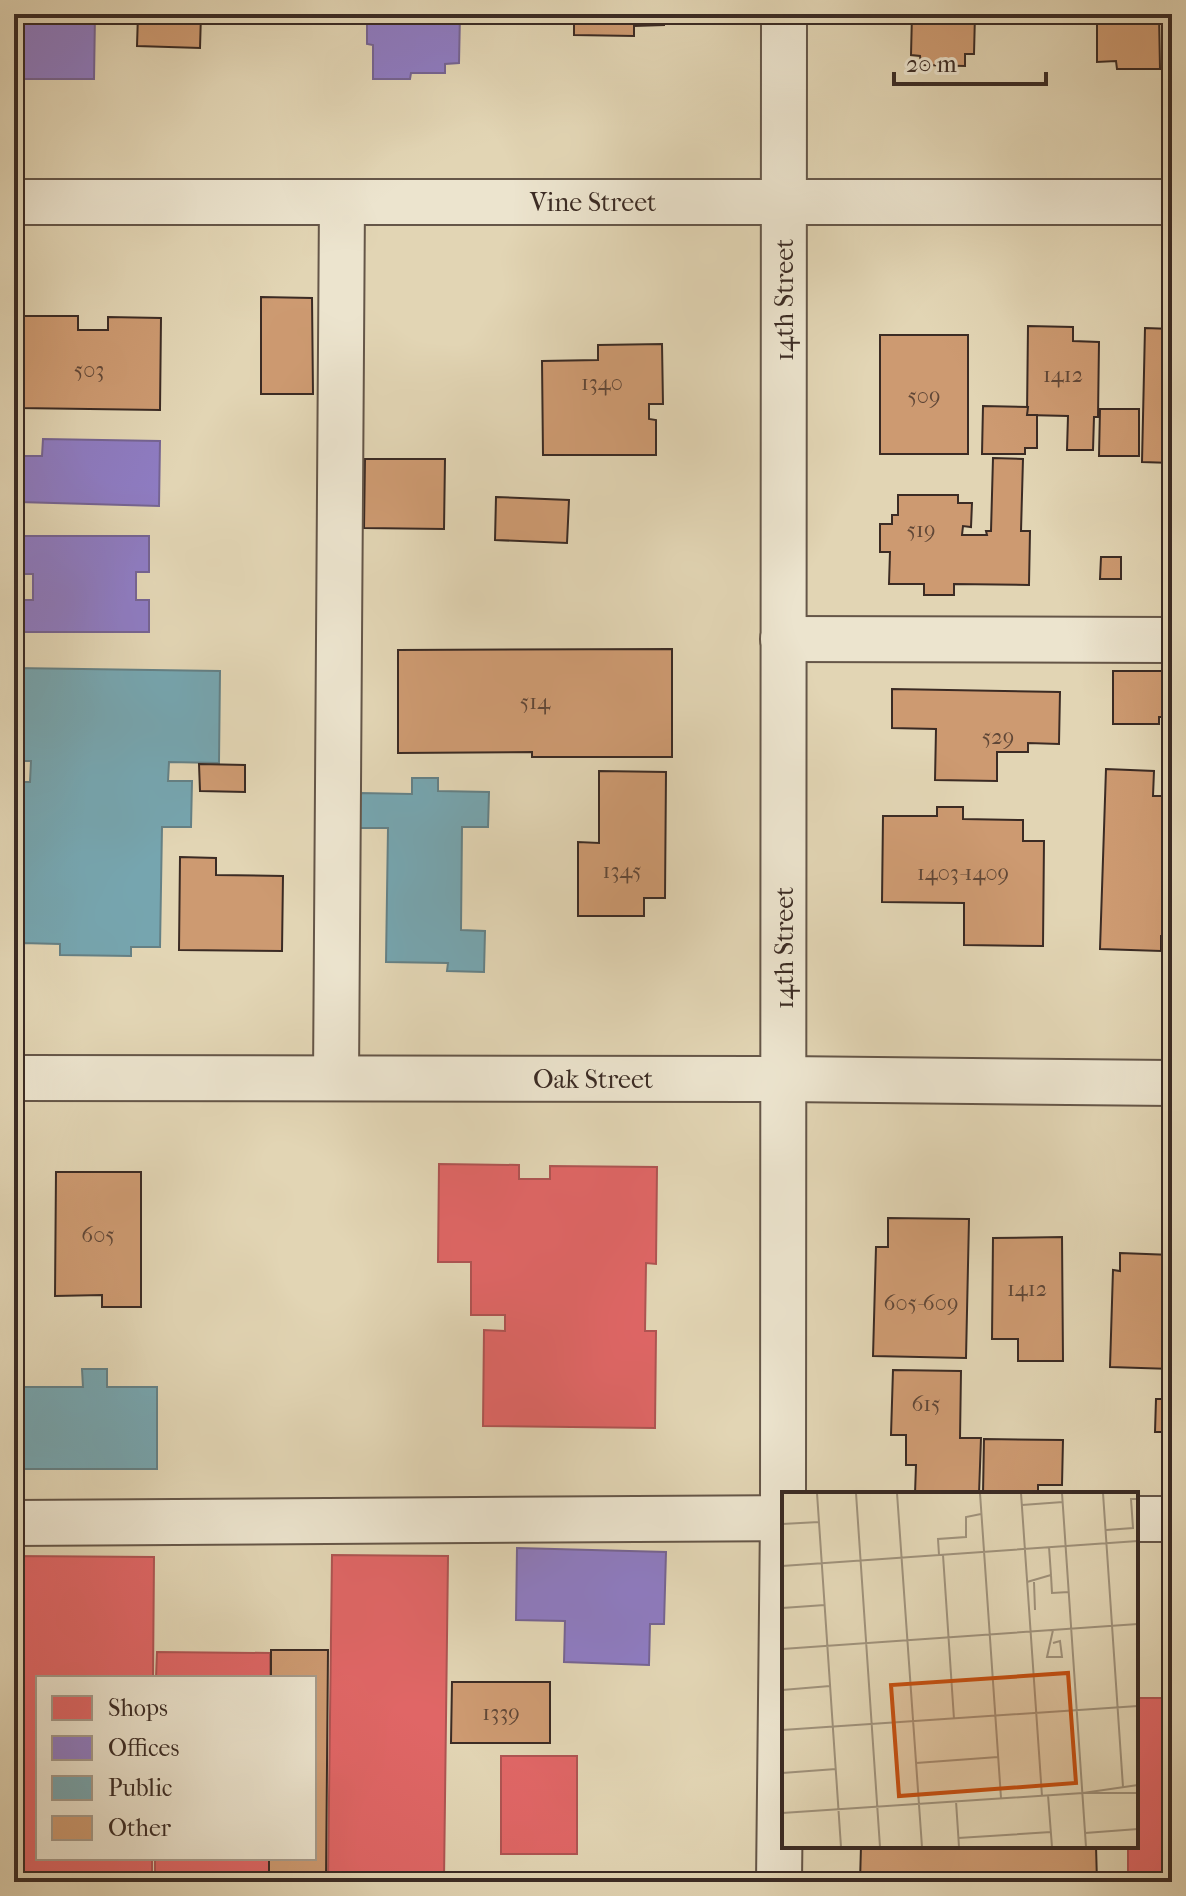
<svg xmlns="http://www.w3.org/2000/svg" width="1186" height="1896" font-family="'IM FELL French Canon',serif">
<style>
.shops{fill:#e06666;stroke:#ae5452;stroke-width:2}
.offices{fill:#8e7cc3;stroke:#756493;stroke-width:2}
.public{fill:#76a5af;stroke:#648085;stroke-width:2}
.building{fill:#cd9a71;stroke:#3b2b24;stroke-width:2}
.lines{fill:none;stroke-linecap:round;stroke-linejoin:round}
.minor-casing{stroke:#655648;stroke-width:48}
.minor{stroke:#ece4ce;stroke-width:44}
.labels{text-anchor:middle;stroke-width:8;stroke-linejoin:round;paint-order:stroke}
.number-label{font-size:22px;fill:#604737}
.street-label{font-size:26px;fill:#3b2b24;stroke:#ece4ce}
.inset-road{fill:none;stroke:#9f917a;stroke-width:2}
.view{fill:#c55011;fill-opacity:0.15;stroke:#c55011;stroke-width:4}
.inset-edge{fill:none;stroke:#3b2b24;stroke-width:4}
</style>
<rect width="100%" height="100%" fill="#e2d5b4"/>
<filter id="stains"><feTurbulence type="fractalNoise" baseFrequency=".0025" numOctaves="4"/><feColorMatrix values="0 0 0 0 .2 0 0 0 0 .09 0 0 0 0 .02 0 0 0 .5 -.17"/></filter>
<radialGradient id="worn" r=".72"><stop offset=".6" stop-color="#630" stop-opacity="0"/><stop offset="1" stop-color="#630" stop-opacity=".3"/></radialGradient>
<g class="shops">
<polygon points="439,1164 519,1165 519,1179 550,1179 550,1166 657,1167 656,1264 646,1263 645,1331 656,1331 655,1428 483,1426 484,1330 505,1331 505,1315 471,1315 471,1262 438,1262"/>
<polygon points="332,1555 448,1556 444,1880 328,1879"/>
<polygon points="14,1556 154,1557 153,1678 38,1678 38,1858 152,1858 152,1882 14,1882"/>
<polygon points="157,1652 270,1653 270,1678 156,1678"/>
<polygon points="1136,1698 1172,1698 1172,1880 1128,1880 1128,1846 1136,1846"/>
<rect x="501" y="1756" width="76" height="98"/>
<rect x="155" y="1858" width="114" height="24"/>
</g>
<g class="offices">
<polygon points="14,14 95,14 94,79 14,79"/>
<polygon points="367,14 460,14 459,63 445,64 445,73 411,73 410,79 373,79 373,45 367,44"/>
<polygon points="43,439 160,441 159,506 19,502 20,456 42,456"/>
<polygon points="21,536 149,536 149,572 136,572 136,600 149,600 149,632 19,632 19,600 33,600 33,574 21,574"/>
<polygon points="517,1548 666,1552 664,1624 650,1624 649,1665 564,1662 565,1621 516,1620"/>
</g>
<g class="public">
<polygon points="14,668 220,671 219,763 169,762 168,781 192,781 191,827 162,827 160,947 131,947 131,956 60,955 60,944 22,943 21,956 14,955 14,782 30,782 31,761 14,761"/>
<polygon points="412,778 438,778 438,791 489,792 488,827 462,827 461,930 485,931 484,972 447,971 448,963 386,962 388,828 359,828 360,793 412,794"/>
<polygon points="82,1369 107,1369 107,1387 157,1387 157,1469 14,1469 14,1387 83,1387"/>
</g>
<g class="building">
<polygon points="138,14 201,14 200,48 137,46"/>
<polygon points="574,14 664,14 664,25 634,26 634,36 574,35"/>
<polygon points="912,14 975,14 974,54 965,54 965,66 921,65 920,56 911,55"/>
<polygon points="1097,14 1159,14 1160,69 1117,69 1116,61 1097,62"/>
<polygon points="261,297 312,298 313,394 261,394"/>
<polygon points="19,316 78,316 78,330 108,330 108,317 161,318 160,410 18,408"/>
<polygon points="1028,326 1073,327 1073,341 1099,342 1098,417 1094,417 1093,450 1067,450 1068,416 1027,415"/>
<polygon points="1145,328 1172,329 1172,463 1142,462"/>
<rect x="880" y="335" width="88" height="119"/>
<polygon points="662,344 663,404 649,404 649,419 656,420 656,455 543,455 542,361 598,360 598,345"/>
<polygon points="983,406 1028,407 1027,415 1037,415 1037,448 1025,448 1025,454 982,454"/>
<polygon points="1100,409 1139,409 1139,456 1099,456"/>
<polygon points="993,458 1023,459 1021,531 1030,531 1029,585 954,584 954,595 924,595 924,584 889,584 890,552 880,552 880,524 892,524 892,515 898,515 898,495 958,495 958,503 972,503 971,527 963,526 962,535 987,535 986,531 991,531"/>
<polygon points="365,459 445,459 444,529 364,528"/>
<polygon points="496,497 569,500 567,543 495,540"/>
<polygon points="1101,557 1121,557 1121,579 1100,579"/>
<polygon points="672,649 672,757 532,757 532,752 398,753 398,650"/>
<polygon points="1113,671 1164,671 1164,717 1159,717 1159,724 1113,724"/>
<polygon points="1168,672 1172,672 1172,723 1167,723"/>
<polygon points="892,689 1060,692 1059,744 1028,743 1028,752 997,752 997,781 935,780 936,729 892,728"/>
<polygon points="199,764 245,765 245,792 200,791"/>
<polygon points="1106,769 1154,771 1153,796 1172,796 1172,937 1161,936 1161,951 1100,949"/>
<polygon points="599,771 666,772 665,898 644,898 644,916 578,916 578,842 599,843"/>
<polygon points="937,807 963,807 963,819 1023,820 1023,841 1044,841 1043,946 964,945 964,903 882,902 883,816 937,816"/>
<polygon points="180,857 216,858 216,875 283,876 282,951 179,950"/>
<polygon points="56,1172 141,1172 141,1307 102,1307 102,1295 55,1296"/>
<polygon points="888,1218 969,1219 966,1358 873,1356 876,1247 888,1247"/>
<polygon points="1062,1237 1063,1361 1018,1361 1018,1339 992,1339 993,1238"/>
<polygon points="1120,1253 1172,1255 1172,1369 1110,1367 1113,1270 1120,1271"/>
<polygon points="893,1370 961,1371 960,1438 981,1438 979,1494 915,1494 916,1465 906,1465 906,1435 891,1435"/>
<polygon points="1156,1399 1172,1399 1172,1432 1155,1432"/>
<polygon points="984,1439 1063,1440 1062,1485 1038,1485 1038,1494 983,1494"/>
<polygon points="271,1650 328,1650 326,1882 269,1882 269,1858 314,1858 314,1678 271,1678"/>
<polygon points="452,1682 550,1682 550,1743 451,1743"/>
<polygon points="861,1846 1096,1846 1097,1882 860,1882"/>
</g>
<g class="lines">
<g class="minor-casing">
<g id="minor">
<polyline points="14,202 1172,202"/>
<polyline points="783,639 1172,640"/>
<polyline points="14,1078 784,1079 1172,1083"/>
<polyline points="336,1078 342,202"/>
<polyline points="1136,1519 1172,1519"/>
<polyline points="14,1523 784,1518"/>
<polyline points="779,1882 783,1518 784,14"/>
</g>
</g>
<use href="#minor" class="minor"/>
</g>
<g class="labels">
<g class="number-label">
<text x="89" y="377">503</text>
<text x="1063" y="382">1412</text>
<text x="602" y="390">1340</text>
<text x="924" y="403">509</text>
<text x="921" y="537">519</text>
<text x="535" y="709">514</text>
<text x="998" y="744">529</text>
<text x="622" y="878">1345</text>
<text x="963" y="880">1403-1409</text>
<text x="98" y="1242">605</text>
<text x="1027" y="1296">1412</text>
<text x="921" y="1310">605-609</text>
<text x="926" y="1411">615</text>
<text x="501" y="1720">1339</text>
</g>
<g class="street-label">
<text x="593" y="211">Vine Street</text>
<text transform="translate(784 300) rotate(-90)" y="9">14th Street</text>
<text transform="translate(784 948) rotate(-90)" y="9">14th Street</text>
<text x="593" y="1088">Oak Street</text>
</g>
</g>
<g transform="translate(782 1492)">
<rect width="356" height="356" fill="#e2d5b4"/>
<path class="inset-road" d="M 35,1 L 59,355M 74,1 L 98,355M 115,1 L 140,355M 198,1 L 219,306M 239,1 L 260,304M 280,1 L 304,355M 321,1 L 341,295M 240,13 L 281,10M 0,32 L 37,30M 324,38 L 351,36 L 349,7 L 356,7M 157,63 L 156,47 L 184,45 L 184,25 L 199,22M 161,63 L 172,227M 0,74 L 356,49M 269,83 L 270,101 L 287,100M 245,90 L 269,83 L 267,55M 252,90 L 253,118M 0,116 L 43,113M 271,138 L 265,165 L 280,165 L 278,149 L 271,151M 0,157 L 356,132M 0,198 L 48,194M 0,238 L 356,214M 134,271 L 216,265M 0,281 L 54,277M 301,301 L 356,293M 304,301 L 356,301M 266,303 L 270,355M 174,309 L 177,355M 0,321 L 301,301M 303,341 L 356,337M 176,346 L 269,340"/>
<path class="view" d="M 286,181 L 294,291 L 117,304 L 109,193 Z"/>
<rect width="356" height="356" class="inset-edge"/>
</g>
<rect width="1186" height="1896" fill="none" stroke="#e2d5b4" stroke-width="48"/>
<rect x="16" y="16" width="1154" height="1864" fill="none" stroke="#3b2b24" stroke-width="4"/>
<rect x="24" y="24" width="1138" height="1848" fill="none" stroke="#3b2b24" stroke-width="2"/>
<rect x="36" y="1676" width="280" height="184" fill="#ece4ce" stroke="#a59a8a" stroke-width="2"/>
<rect x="52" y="1696" width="40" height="24" fill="#e06666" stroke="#a59a8a" stroke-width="2"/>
<text x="108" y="1716" font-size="24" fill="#3b2b24">Shops</text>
<rect x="52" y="1736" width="40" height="24" fill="#8e7cc3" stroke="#a59a8a" stroke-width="2"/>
<text x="108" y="1756" font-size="24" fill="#3b2b24">Offices</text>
<rect x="52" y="1776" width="40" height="24" fill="#76a5af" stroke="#a59a8a" stroke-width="2"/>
<text x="108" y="1796" font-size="24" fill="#3b2b24">Public</text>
<rect x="52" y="1816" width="40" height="24" fill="#cd9a71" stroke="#a59a8a" stroke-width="2"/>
<text x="108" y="1836" font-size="24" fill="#3b2b24">Other</text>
<path d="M894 72v12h152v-12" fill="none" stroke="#3b2b24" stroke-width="4"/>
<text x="906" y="72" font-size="24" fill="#3b2b24" stroke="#ece4ce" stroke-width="6" paint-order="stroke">20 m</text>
<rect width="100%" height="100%" filter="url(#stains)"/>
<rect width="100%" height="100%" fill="url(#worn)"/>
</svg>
